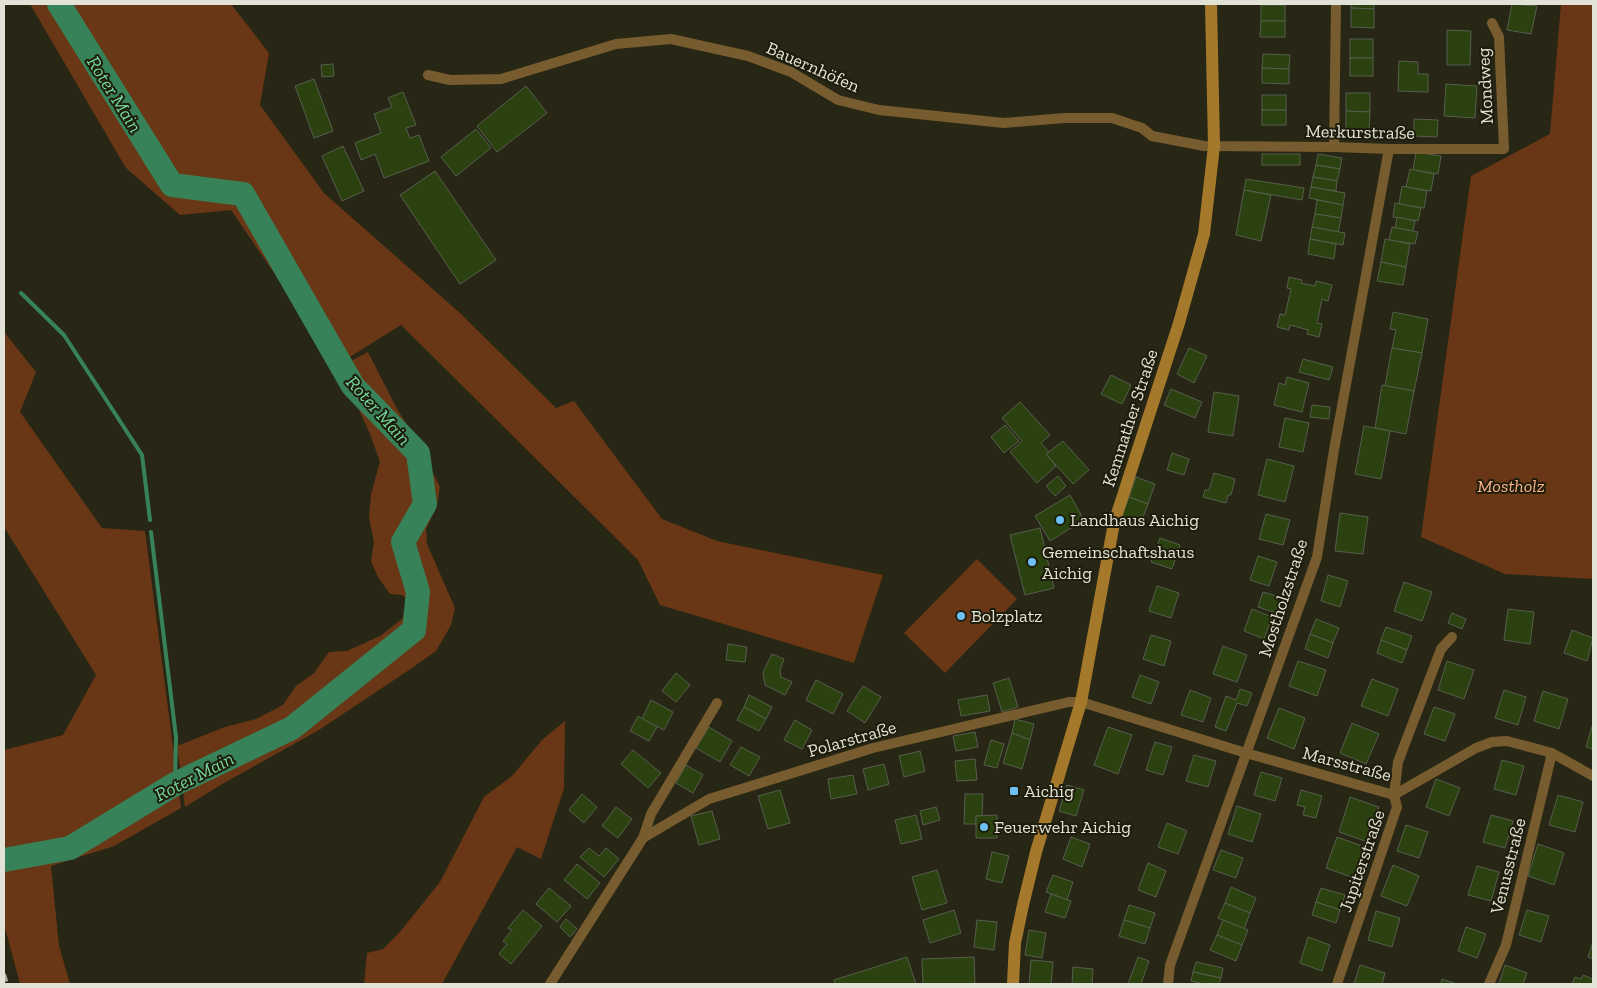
<svg xmlns="http://www.w3.org/2000/svg" width="1597" height="988" font-family="'Zilla Slab',serif">
<style>
.green{fill:#693715}
.lines{fill:none;stroke-linecap:round;stroke-linejoin:round}
.stream{stroke:#388259;stroke-width:4}
.river{stroke:#388259;stroke-width:24}
.building{fill:#2b4110;stroke:#555f4d}
.street{stroke:#775c2f;stroke-width:10}
.secondary{stroke:#a5792c;stroke-width:12}
.rail{stroke:#a9a89b;stroke-width:4;stroke-dasharray:8 4;stroke-linecap:butt}
.poi-dot{fill:#6dc2f3;stroke:#1e1d0b;stroke-width:2}
.labels{text-anchor:middle;stroke-width:4;stroke-linejoin:round;paint-order:stroke}
.street-label{font-size:18px;fill:#e2e2d6;stroke:#1e1d0b}
.park-label{font-size:18px;font-style:italic;fill:#fab286;stroke:#1e1d0b}
.poi-label{font-size:18px;fill:#e2e2d6;stroke:#1e1d0b;text-anchor:start}
.water-label{font-size:19px;font-style:italic;fill:#73d89e;stroke:#1e1d0b}
</style>
<rect width="100%" height="100%" fill="#282614"/>
<g class="green">
<polygon points="30,4 231,4 269,53 260,105 324,193 460,313 556,408 574,401 662,519 717,541 883,575 854,663 660,605 638,560 401,325 337,365 231,210 180,215 126,168"/>
<polygon points="1561,4 1593,4 1593,579 1505,574 1421,537 1471,176 1550,134"/>
<polygon points="4,332 36,372 20,412 102,528 145,531 181,808 114,846 51,866 59,946 70,984 20,984 4,924 4,750 63,735 96,675 4,527"/>
<polygon points="368,352 397,409 416,439 440,487 437,505 426,529 427,544 455,608 451,625 436,651 412,668 319,730 224,783 185,807 177,746 225,727 256,719 283,705 296,686 314,673 329,652 347,651 380,636 402,619 409,603 403,595 390,594 378,577 371,561 374,542 369,517 371,494 380,462 370,434 354,399 334,370"/>
<polygon points="977,559 1017,599 945,673 904,633"/>
<polygon points="565,721 564,788 541,859 517,847 442,984 364,984 367,953 383,949 399,933 440,882 484,797 512,776 542,740"/>
</g>
<g class="lines">
<g class="stream">
<polyline points="21,293 64,335 142,455 150,520"/>
<polyline points="151,532 176,737 175,784"/>
</g>
<polyline class="river" points="4,860 70,848 175,784 292,728 414,630 418,592 403,542 425,504 418,453 353,386 243,194 172,185 59,4"/>
</g>
<g class="building">
<polygon points="1351,4 1374,4 1374,9 1351,8"/>
<polygon points="1512,4 1537,6 1531,34 1507,30"/>
<rect x="1261" y="5" width="24" height="16"/>
<polygon points="1351,8 1374,9 1374,28 1351,27"/>
<polygon points="1261,21 1285,21 1285,37 1260,37"/>
<polygon points="1447,30 1471,31 1470,65 1447,65"/>
<rect x="1350" y="39" width="23" height="19"/>
<polygon points="1263,54 1290,55 1289,69 1262,68"/>
<rect x="1350" y="58" width="23" height="18"/>
<polygon points="1399,61 1418,62 1418,74 1428,74 1428,92 1398,91"/>
<polygon points="333,64 334,76 322,77 321,65"/>
<polygon points="1262,68 1289,69 1289,84 1262,83"/>
<polygon points="314,79 333,131 314,138 295,86"/>
<polygon points="1446,84 1477,86 1475,118 1444,116"/>
<polygon points="526,86 547,113 497,152 477,126"/>
<polygon points="403,92 416,125 406,128 410,138 419,135 429,161 384,178 375,154 361,160 355,143 381,133 374,114 392,107 388,98"/>
<polygon points="1346,93 1370,93 1370,112 1346,111"/>
<rect x="1262" y="95" width="24" height="15"/>
<rect x="1262" y="110" width="24" height="15"/>
<polygon points="1346,111 1370,112 1369,130 1346,130"/>
<polygon points="1414,119 1438,120 1437,137 1414,136"/>
<polygon points="476,129 491,148 456,176 441,157"/>
<polygon points="343,146 364,191 342,201 322,156"/>
<polygon points="1416,152 1441,156 1438,174 1413,170"/>
<rect x="1262" y="154" width="38" height="11"/>
<polygon points="1318,154 1342,158 1340,169 1316,165"/>
<polygon points="1316,165 1340,169 1337,181 1313,177"/>
<polygon points="1410,169 1434,174 1431,191 1406,187"/>
<polygon points="435,171 496,260 460,284 400,195"/>
<polygon points="1313,177 1337,181 1336,191 1311,187"/>
<polygon points="1246,179 1304,188 1302,200 1244,190"/>
<polygon points="1402,186 1427,191 1424,208 1399,204"/>
<polygon points="1311,187 1345,193 1343,205 1309,198"/>
<polygon points="1244,190 1271,195 1261,241 1236,235"/>
<polygon points="1317,200 1343,205 1341,218 1315,214"/>
<polygon points="1395,203 1421,208 1418,221 1393,217"/>
<polygon points="1315,214 1341,218 1338,232 1312,227"/>
<polygon points="1397,217 1415,221 1413,231 1395,228"/>
<polygon points="1312,227 1345,233 1343,245 1310,239"/>
<polygon points="1392,227 1418,232 1415,244 1389,240"/>
<polygon points="1310,239 1336,244 1334,259 1308,254"/>
<polygon points="1385,239 1410,244 1406,267 1381,262"/>
<polygon points="1381,262 1406,267 1403,285 1377,281"/>
<polygon points="1289,277 1302,280 1301,283 1315,286 1316,281 1332,285 1328,301 1322,299 1317,323 1322,324 1319,337 1307,334 1308,330 1290,325 1289,330 1277,327 1280,314 1285,315 1291,289 1287,288"/>
<polygon points="1393,312 1428,319 1422,353 1392,348 1396,330 1390,329"/>
<polygon points="1189,348 1207,356 1194,383 1177,374"/>
<polygon points="1392,348 1422,353 1414,391 1385,386"/>
<polygon points="1303,359 1333,367 1329,380 1299,372"/>
<polygon points="1111,375 1131,385 1122,404 1101,394"/>
<polygon points="1287,377 1309,383 1302,412 1274,405 1279,383 1285,385"/>
<polygon points="1382,385 1414,391 1406,434 1375,428"/>
<polygon points="1171,389 1202,402 1195,418 1164,405"/>
<polygon points="1214,392 1239,396 1233,436 1208,432"/>
<polygon points="1020,402 1050,435 1041,443 1049,452 1046,454 1056,466 1037,483 1010,452 1022,441 1002,418"/>
<polygon points="1312,405 1330,407 1329,419 1310,417"/>
<polygon points="1285,418 1309,423 1303,452 1279,447"/>
<polygon points="1005,425 1019,441 1004,453 991,437"/>
<polygon points="1364,426 1390,431 1381,479 1355,474"/>
<polygon points="1063,441 1089,470 1073,484 1046,454"/>
<polygon points="1172,453 1189,459 1184,475 1167,470"/>
<polygon points="1267,459 1294,466 1285,502 1258,495"/>
<polygon points="1214,473 1235,479 1231,495 1228,495 1226,503 1203,497 1205,490 1209,490"/>
<polygon points="1058,476 1066,486 1055,496 1046,486"/>
<polygon points="1136,477 1155,484 1148,504 1129,497"/>
<polygon points="1070,495 1084,520 1050,541 1035,516"/>
<polygon points="1129,497 1148,504 1140,525 1121,518"/>
<polygon points="1340,513 1368,517 1363,554 1335,551"/>
<polygon points="1266,514 1290,520 1283,545 1259,539"/>
<polygon points="1040,528 1054,588 1025,595 1010,535"/>
<polygon points="1160,538 1180,545 1172,569 1151,562"/>
<polygon points="1258,556 1277,562 1269,586 1250,580"/>
<polygon points="1328,575 1348,581 1340,607 1321,601"/>
<polygon points="1404,582 1432,592 1422,621 1394,611"/>
<polygon points="1157,586 1179,593 1171,618 1149,611"/>
<polygon points="1263,592 1284,598 1279,614 1258,607"/>
<polygon points="1252,609 1272,617 1264,639 1244,631"/>
<polygon points="1508,609 1534,612 1530,644 1504,640"/>
<polygon points="1452,613 1466,619 1462,629 1448,623"/>
<polygon points="1316,619 1339,628 1333,643 1310,634"/>
<polygon points="1386,627 1412,636 1407,650 1381,640"/>
<polygon points="1572,630 1593,638 1587,661 1564,653"/>
<polygon points="1310,634 1333,643 1328,658 1305,649"/>
<polygon points="1151,635 1171,641 1164,666 1143,659"/>
<polygon points="1381,640 1407,650 1402,663 1377,653"/>
<polygon points="728,644 747,647 745,662 726,660"/>
<polygon points="1223,646 1247,655 1237,682 1213,674"/>
<polygon points="772,654 784,659 780,670 781,677 792,682 785,695 765,685 763,672"/>
<polygon points="1298,661 1326,670 1317,696 1289,686"/>
<polygon points="1447,661 1474,670 1464,699 1438,690"/>
<polygon points="676,673 690,685 676,702 662,691"/>
<polygon points="1140,675 1159,682 1151,704 1132,697"/>
<polygon points="1009,678 1018,707 1002,712 993,683"/>
<polygon points="1372,679 1398,689 1388,716 1361,706"/>
<polygon points="816,680 843,694 833,714 806,700"/>
<polygon points="863,686 881,697 865,723 847,711"/>
<polygon points="1240,689 1252,693 1247,706 1237,703 1226,731 1215,727 1226,696 1236,700"/>
<polygon points="1190,690 1211,698 1203,722 1181,715"/>
<polygon points="1504,690 1526,697 1518,725 1495,718"/>
<polygon points="1543,691 1568,699 1559,729 1534,721"/>
<polygon points="749,695 772,707 766,719 744,707"/>
<polygon points="987,695 990,711 961,716 958,700"/>
<polygon points="651,700 673,712 664,730 642,719"/>
<polygon points="744,707 766,719 759,731 737,720"/>
<polygon points="1434,707 1455,714 1445,741 1424,734"/>
<polygon points="1279,708 1305,718 1294,749 1267,738"/>
<polygon points="638,716 657,727 649,741 630,731"/>
<polygon points="1015,719 1034,724 1030,740 1012,733"/>
<polygon points="795,720 812,730 802,749 784,740"/>
<polygon points="1352,723 1379,734 1366,764 1340,753"/>
<polygon points="1593,723 1593,749 1586,747"/>
<polygon points="709,727 732,741 720,762 696,748"/>
<polygon points="1108,727 1132,735 1118,774 1094,765"/>
<polygon points="975,732 978,747 956,751 953,736"/>
<polygon points="1012,733 1030,740 1022,769 1003,763"/>
<polygon points="991,740 1004,744 997,768 984,765"/>
<polygon points="1155,742 1172,747 1163,775 1146,770"/>
<polygon points="741,747 760,757 749,776 730,765"/>
<polygon points="633,750 661,773 648,788 621,764"/>
<polygon points="920,751 925,771 904,777 899,756"/>
<polygon points="1194,755 1216,761 1208,787 1186,781"/>
<polygon points="975,759 977,780 957,781 955,761"/>
<polygon points="1502,760 1524,766 1516,795 1494,789"/>
<polygon points="884,764 889,784 868,790 863,769"/>
<polygon points="686,765 703,775 693,793 676,783"/>
<polygon points="1261,772 1282,778 1275,801 1254,795"/>
<polygon points="853,775 857,794 831,799 828,779"/>
<polygon points="1436,779 1460,788 1449,816 1426,807"/>
<polygon points="1067,785 1084,790 1076,816 1059,811"/>
<polygon points="780,790 790,823 768,829 758,796"/>
<polygon points="1301,790 1322,796 1316,818 1303,815 1305,807 1297,805"/>
<polygon points="582,794 597,807 584,823 569,810"/>
<polygon points="965,794 983,794 982,816 976,816 976,824 964,824"/>
<polygon points="1558,795 1583,802 1575,832 1549,825"/>
<polygon points="1350,797 1379,807 1368,842 1339,832"/>
<polygon points="1237,806 1261,814 1252,842 1228,834"/>
<polygon points="616,807 632,819 618,838 602,826"/>
<polygon points="936,807 940,820 923,825 920,811"/>
<polygon points="712,811 720,839 699,845 691,816"/>
<polygon points="916,815 922,839 901,844 895,820"/>
<polygon points="997,815 997,838 976,838 976,816"/>
<polygon points="1491,815 1513,821 1505,848 1483,842"/>
<polygon points="1167,823 1187,831 1178,854 1158,847"/>
<polygon points="1406,825 1428,832 1419,858 1397,851"/>
<polygon points="1071,837 1090,844 1082,867 1063,859"/>
<polygon points="1337,837 1365,847 1354,878 1326,868"/>
<polygon points="1538,844 1564,853 1554,885 1528,876"/>
<polygon points="589,848 599,856 606,848 619,859 604,877 580,857"/>
<polygon points="1221,850 1243,858 1236,878 1213,870"/>
<polygon points="992,852 1009,856 1002,883 986,879"/>
<polygon points="1148,863 1166,871 1156,897 1138,890"/>
<polygon points="577,864 600,883 587,899 564,880"/>
<polygon points="1393,865 1419,876 1407,906 1381,896"/>
<polygon points="1477,866 1499,872 1491,901 1468,895"/>
<polygon points="937,870 947,903 922,910 912,877"/>
<polygon points="1053,875 1073,882 1067,900 1046,892"/>
<polygon points="1231,887 1256,898 1250,913 1225,903"/>
<polygon points="549,888 571,906 557,922 536,904"/>
<polygon points="1321,888 1345,895 1340,910 1316,902"/>
<polygon points="1051,894 1071,901 1065,918 1045,912"/>
<polygon points="1316,902 1340,910 1336,923 1312,915"/>
<polygon points="1225,903 1250,913 1244,929 1218,918"/>
<polygon points="1129,905 1155,913 1150,928 1124,920"/>
<polygon points="523,910 542,926 511,964 499,954 507,944 503,941 512,930 508,928"/>
<polygon points="954,910 961,933 930,943 923,920"/>
<polygon points="1527,910 1549,916 1541,942 1519,935"/>
<polygon points="1376,911 1400,918 1392,947 1368,940"/>
<polygon points="566,919 577,929 570,937 560,927"/>
<polygon points="977,920 997,922 994,950 974,947"/>
<polygon points="1124,920 1150,928 1145,944 1119,936"/>
<polygon points="1223,920 1248,930 1242,945 1217,935"/>
<polygon points="1466,927 1486,934 1477,958 1458,951"/>
<polygon points="1029,930 1046,933 1042,958 1025,955"/>
<polygon points="1217,935 1242,945 1236,961 1210,950"/>
<polygon points="1308,937 1330,945 1322,971 1300,963"/>
<polygon points="1593,942 1593,959 1588,957"/>
<polygon points="907,957 916,984 835,984 834,980"/>
<polygon points="974,957 975,984 923,984 922,959"/>
<polygon points="1138,957 1149,961 1141,984 1128,984"/>
<polygon points="1031,960 1053,962 1051,984 1029,984"/>
<polygon points="1196,962 1223,968 1221,978 1193,972"/>
<polygon points="1360,965 1385,973 1382,984 1354,984"/>
<polygon points="1505,965 1527,973 1523,984 1499,984"/>
<polygon points="1073,967 1093,969 1092,984 1072,984"/>
<polygon points="1193,972 1221,978 1219,984 1204,984 1191,981"/>
<polygon points="1583,975 1593,979 1593,984 1572,984 1575,977 1581,979"/>
<polygon points="1442,979 1457,984 1441,984"/>
</g>
<g class="lines">
<g class="street">
<polyline points="428,75 450,80 501,79 616,44 671,39 748,56 791,72 838,100 879,110 1004,123 1065,118 1112,118 1142,128 1152,136 1204,146 1334,147 1389,149 1504,149 1499,37 1492,23"/>
<polyline points="1334,147 1336,4"/>
<polyline points="643,838 651,814 717,703"/>
<polyline points="550,984 643,838 709,799 873,748 1069,702 1081,702 1246,753 1394,795 1476,748 1492,742 1507,741 1552,753 1593,776"/>
<polyline points="1168,984 1170,965 1317,557 1334,450 1389,149"/>
<polyline points="1337,984 1397,807 1394,795 1398,762 1441,649 1452,637"/>
<polyline points="1489,984 1506,945 1552,753"/>
</g>
<polyline class="secondary" points="1013,984 1015,943 1023,905 1036,852 1081,702 1114,523 1179,323 1204,234 1214,146 1211,4"/>
<polyline class="rail" points="4,974 7,984"/>
</g>
<g class="poi-dot">
<circle cx="1060" cy="520" r="5"/>
<circle cx="1032" cy="562" r="5"/>
<circle cx="961" cy="616" r="5"/>
<rect x="1009" y="786" width="10" height="10" rx="2.5"/>
<circle cx="984" cy="827" r="5"/>
</g>
<g class="labels">
<g class="street-label">
<text transform="translate(813 67) rotate(24)" y="6">Bauernhöfen</text>
<text transform="translate(1485 86) rotate(-93)" y="6">Mondweg</text>
<text transform="translate(1360 132) rotate(1)" y="6">Merkurstraße</text>
<text transform="translate(1130 418) rotate(-72)" y="6">Kemnather Straße</text>
<text transform="translate(1283 598) rotate(-72)" y="6">Mostholzstraße</text>
<text transform="translate(852 739) rotate(-16)" y="6">Polarstraße</text>
<text transform="translate(1347 764) rotate(15)" y="6">Marsstraße</text>
<text transform="translate(1362 861) rotate(-71)" y="6">Jupiterstraße</text>
<text transform="translate(1508 866) rotate(-76)" y="6">Venusstraße</text>
</g>
<g class="park-label">
<text x="1511" y="492">Mostholz</text>
</g>
<g class="poi-label">
<text x="1070" y="526">Landhaus Aichig</text>
<text x="1042" y="558">Gemeinschaftshaus<tspan x="1042" dy="21">Aichig</tspan></text>
<text x="971" y="622">Bolzplatz</text>
<text x="1024" y="797">Aichig</text>
<text x="994" y="833">Feuerwehr Aichig</text>
</g>
<g class="water-label">
<text transform="translate(115 94) rotate(58)" y="7">Roter Main</text>
<text transform="translate(379 410) rotate(48)" y="7">Roter Main</text>
<text transform="translate(194 776) rotate(-27)" y="7">Roter Main</text>
</g>
</g>
<rect width="1597" height="988" fill="none" stroke="#e2e2d6" stroke-width="10"/>
</svg>
